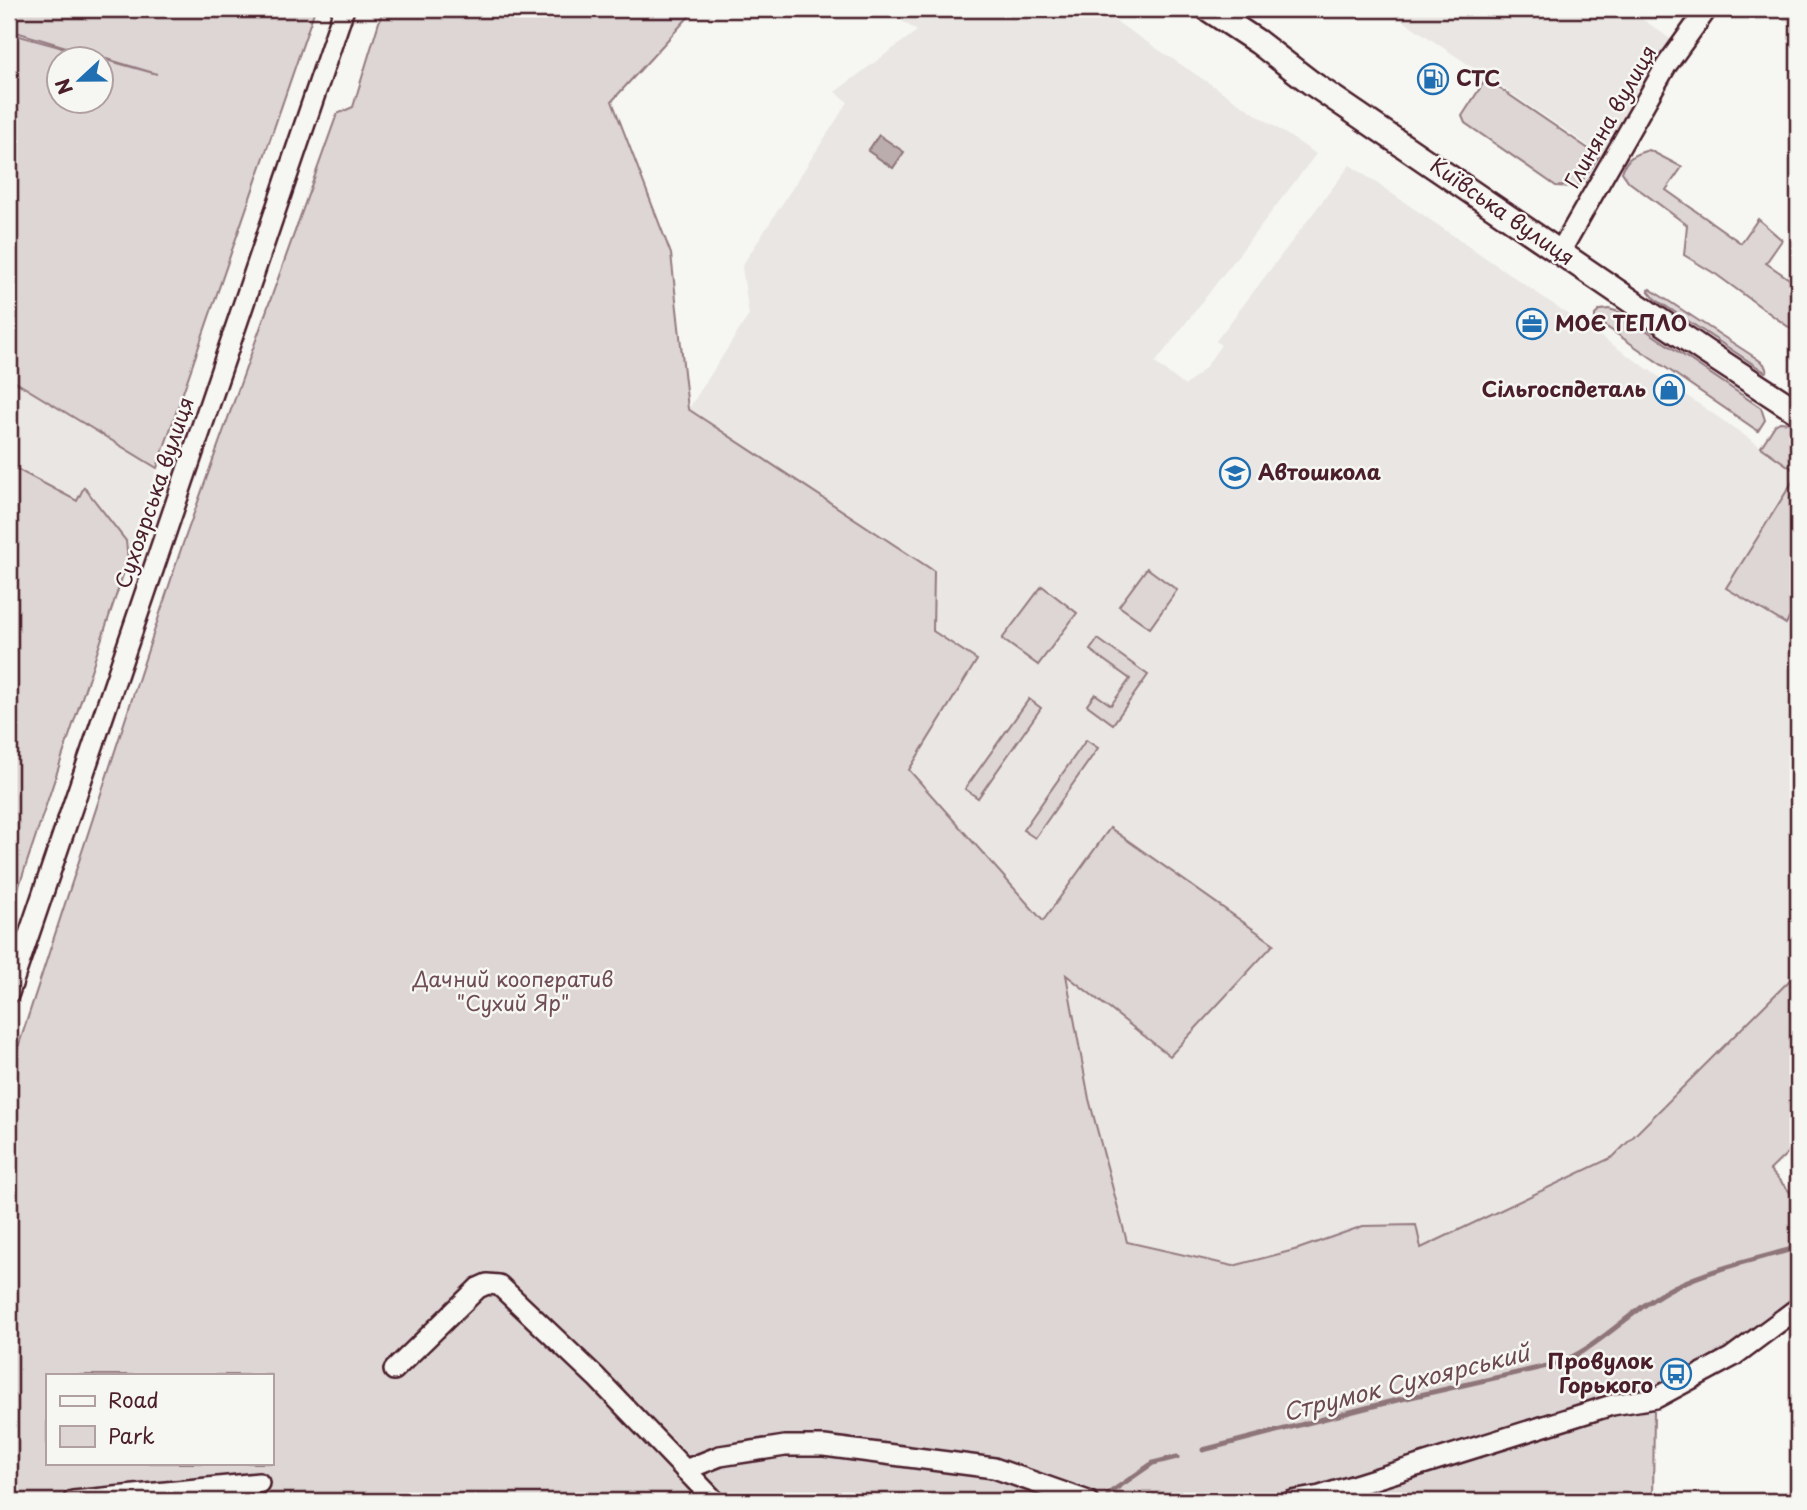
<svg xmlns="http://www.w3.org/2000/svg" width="1807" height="1510" font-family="'Playpen Sans',sans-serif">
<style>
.built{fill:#e9e6e3}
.green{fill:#ddd6d5;stroke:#947a80;stroke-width:2;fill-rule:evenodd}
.water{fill:#bbadae;stroke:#8e747a;stroke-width:2}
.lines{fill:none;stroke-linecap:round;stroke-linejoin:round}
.stream{stroke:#8e747a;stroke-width:5}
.minor-casing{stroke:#4a1f2b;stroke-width:24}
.major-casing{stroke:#4a1f2b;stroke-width:28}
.minor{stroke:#f6f6f2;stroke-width:19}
.major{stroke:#f6f6f2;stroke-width:23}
.labels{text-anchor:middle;stroke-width:5;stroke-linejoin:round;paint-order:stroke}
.poi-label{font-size:21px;font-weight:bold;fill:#4a1f2b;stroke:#f6f6f2;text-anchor:start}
.street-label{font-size:21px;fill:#4a1f2b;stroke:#f6f6f2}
.park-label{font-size:21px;fill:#6f4d56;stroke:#f6f6f2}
.water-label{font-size:23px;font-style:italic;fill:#6c4a52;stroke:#f6f6f2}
</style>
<rect width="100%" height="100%" fill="#f6f6f2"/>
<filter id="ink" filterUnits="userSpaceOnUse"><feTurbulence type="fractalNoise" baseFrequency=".0143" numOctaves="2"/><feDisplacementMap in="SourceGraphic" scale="14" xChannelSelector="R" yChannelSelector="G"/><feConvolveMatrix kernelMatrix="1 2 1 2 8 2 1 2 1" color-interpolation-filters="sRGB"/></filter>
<g filter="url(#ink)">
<g class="built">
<polygon points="885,9 1097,9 1316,154 1155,363 1185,386 1205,368 1221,345 1216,341 1350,165 1798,472 1727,588 1798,632 1798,972 1613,1157 1420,1248 1416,1225 1298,1249 1233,1266 1127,1242 1089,1099 1065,974 1043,922 909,770 976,660 932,632 934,571 688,410 749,315 742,266 848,102 835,92 917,31"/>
<polygon points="1386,9 1637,9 1638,16 1673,41 1604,156"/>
<polygon points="1766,9 1798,9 1798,28"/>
<polygon points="9,378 157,468 128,560 126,541 85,488 77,501 9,465"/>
</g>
<g class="green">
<path d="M 9,9 L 315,9 L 157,468 L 9,378 L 9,33 L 157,74 L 9,30 ZM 60,60 L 102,60 L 102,102 L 60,102 Z"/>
<path d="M 383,9 L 690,9 L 692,13 L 612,101 L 671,254 L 688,409 L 934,571 L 933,631 L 977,660 L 909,770 L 1043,921 L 1110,828 L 1274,944 L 1170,1056 L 1066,975 L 1089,1099 L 1127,1242 L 1233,1266 L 1298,1249 L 1363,1226 L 1416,1225 L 1421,1248 L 1613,1157 L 1798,972 L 1798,1143 L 1770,1170 L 1798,1201 L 1798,1320 L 1681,1394 L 1654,1408 L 1653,1501 L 9,1501 L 9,1075 L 180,552 L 337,114 L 353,107 ZM 47,1375 L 271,1375 L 271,1463 L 47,1463 Z"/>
<polygon points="1486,79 1599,156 1580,184 1575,187 1556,186 1465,123 1462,116"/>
<path d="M 1649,150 L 1682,167 L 1666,190 L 1741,243 L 1758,219 L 1782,240 L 1766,263 L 1798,285 L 1798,334 L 1717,275 L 1684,255 L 1687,225 L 1629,182 L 1622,172 C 1627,157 1634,154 1649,150 Z"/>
<polygon points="1650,289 1756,358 1764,364 1767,371 1765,372 1655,299 1648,290"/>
<polygon points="1609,309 1619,312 1761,408 1765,420 1758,431 1595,319 1595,315 1600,310"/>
<polygon points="1780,422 1791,423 1798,428 1798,603 1786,624 1726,588 1798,473 1761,447 1775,425"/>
<polygon points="9,465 77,501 84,487 126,541 128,560 9,916"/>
<polygon points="1147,568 1177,590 1150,628 1119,606"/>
<polygon points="1042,586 1077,613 1038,665 1002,639"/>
<polygon points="1098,639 1148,675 1113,724 1087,705 1095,694 1111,705 1130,679 1090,650"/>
<polygon points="1029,699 1041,708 978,798 965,789"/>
<polygon points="1086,740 1098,748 1035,838 1023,830"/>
</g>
<polygon class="water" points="879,135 904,152 893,168 868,151"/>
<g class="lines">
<g class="stream">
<path d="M 1203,1450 L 1389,1402 L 1556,1364 C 1600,1348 1632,1308 1674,1287 C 1711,1269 1753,1260 1792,1249 L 1798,1244"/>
<polyline points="1108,1494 1153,1463 1177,1457"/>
</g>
<g class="minor-casing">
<g id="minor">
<polyline points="1560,252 1666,66 1707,9"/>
<polyline points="9,993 344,9"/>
<polyline points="394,1370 478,1288 487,1284 499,1285 596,1377 715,1501"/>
<polyline points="685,1470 720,1456 785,1446 824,1446 994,1468 1088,1501"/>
<polyline points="73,1501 259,1483"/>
<polyline points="1292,1501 1320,1496 1612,1405 1656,1398 1732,1357 1798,1308"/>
<polyline points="1798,1501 1798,1500"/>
</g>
</g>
<g class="major-casing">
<polyline id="major" points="1208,9 1258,42 1310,82 1706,352 1798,412"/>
</g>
<use href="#minor" class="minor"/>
<use href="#major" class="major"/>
</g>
</g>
<defs>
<g id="fuel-ring" transform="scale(1.575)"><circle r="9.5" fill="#f6f6f2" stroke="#1f6fb2" stroke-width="1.5"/><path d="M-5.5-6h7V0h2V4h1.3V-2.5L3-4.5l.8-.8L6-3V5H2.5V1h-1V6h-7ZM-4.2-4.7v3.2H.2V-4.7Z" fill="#1f6fb2"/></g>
<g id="office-ring" transform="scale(1.575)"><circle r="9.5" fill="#f6f6f2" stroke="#1f6fb2" stroke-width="1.5"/><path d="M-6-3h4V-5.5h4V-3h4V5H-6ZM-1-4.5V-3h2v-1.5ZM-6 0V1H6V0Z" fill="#1f6fb2"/></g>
<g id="shop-ring" transform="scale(1.575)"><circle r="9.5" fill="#f6f6f2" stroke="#1f6fb2" stroke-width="1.5"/><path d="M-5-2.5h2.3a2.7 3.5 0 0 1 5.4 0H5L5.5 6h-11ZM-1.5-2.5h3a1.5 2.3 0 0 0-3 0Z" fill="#1f6fb2"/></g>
<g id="school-ring" transform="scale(1.575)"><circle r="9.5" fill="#f6f6f2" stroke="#1f6fb2" stroke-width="1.5"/><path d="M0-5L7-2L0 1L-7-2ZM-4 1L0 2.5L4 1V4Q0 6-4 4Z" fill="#1f6fb2"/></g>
<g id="bus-ring" transform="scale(1.575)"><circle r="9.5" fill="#f6f6f2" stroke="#1f6fb2" stroke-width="1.5"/><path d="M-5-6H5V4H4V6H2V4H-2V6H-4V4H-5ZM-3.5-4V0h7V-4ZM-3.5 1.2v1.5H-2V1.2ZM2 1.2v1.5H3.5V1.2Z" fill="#1f6fb2"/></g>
</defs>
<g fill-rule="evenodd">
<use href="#fuel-ring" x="1433" y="79"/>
<use href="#office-ring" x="1532" y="324"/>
<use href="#shop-ring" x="1669" y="390"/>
<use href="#school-ring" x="1235" y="473"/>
<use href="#bus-ring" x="1676" y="1374"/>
</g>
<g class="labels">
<g class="poi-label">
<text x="1456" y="86">СТС</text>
<text x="1555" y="331">МОЄ ТЕПЛО</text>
<text x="1646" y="397" text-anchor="end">Сільгоспдеталь</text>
<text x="1258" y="480">Автошкола</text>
<text x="1653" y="1369" text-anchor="end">Провулок<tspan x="1653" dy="24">Горького</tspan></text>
</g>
<g class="street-label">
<text transform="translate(1611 117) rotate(-60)" y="7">Глиняна вулиця</text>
<text transform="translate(1502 212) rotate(35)" y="7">Київська вулиця</text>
<text transform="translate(155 493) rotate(-71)" y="7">Сухоярська вулиця</text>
</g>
<g class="park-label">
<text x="513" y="987">Дачний кооператив<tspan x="513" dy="24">"Сухий Яр"</tspan></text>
</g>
<g class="water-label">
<text transform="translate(1406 1383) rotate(-14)" y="8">Струмок Сухоярський</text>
</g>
</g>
<rect width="1807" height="1510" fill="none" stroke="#f6f6f2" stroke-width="35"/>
<rect x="18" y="18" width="1772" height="1475" fill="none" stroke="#4a1f2b" stroke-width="2.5" filter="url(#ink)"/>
<rect x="46" y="1374" width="228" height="91" fill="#f6f6f2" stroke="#b1a0a2" stroke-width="2"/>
<rect x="60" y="1396" width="35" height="10" fill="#f6f6f2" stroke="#b1a0a2" stroke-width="2"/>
<text x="108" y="1408" font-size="21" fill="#4a1f2b">Road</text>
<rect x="60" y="1426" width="35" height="21" fill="#ddd6d5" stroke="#b1a0a2" stroke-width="2"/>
<text x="108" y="1444" font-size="21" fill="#4a1f2b">Park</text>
<g transform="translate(80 80) rotate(248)"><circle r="33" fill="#f6f6f2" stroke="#b1a0a2" stroke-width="2"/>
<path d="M0-5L12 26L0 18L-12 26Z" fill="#1f6fb2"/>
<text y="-10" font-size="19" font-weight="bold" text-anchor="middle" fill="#4a1f2b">N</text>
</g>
</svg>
